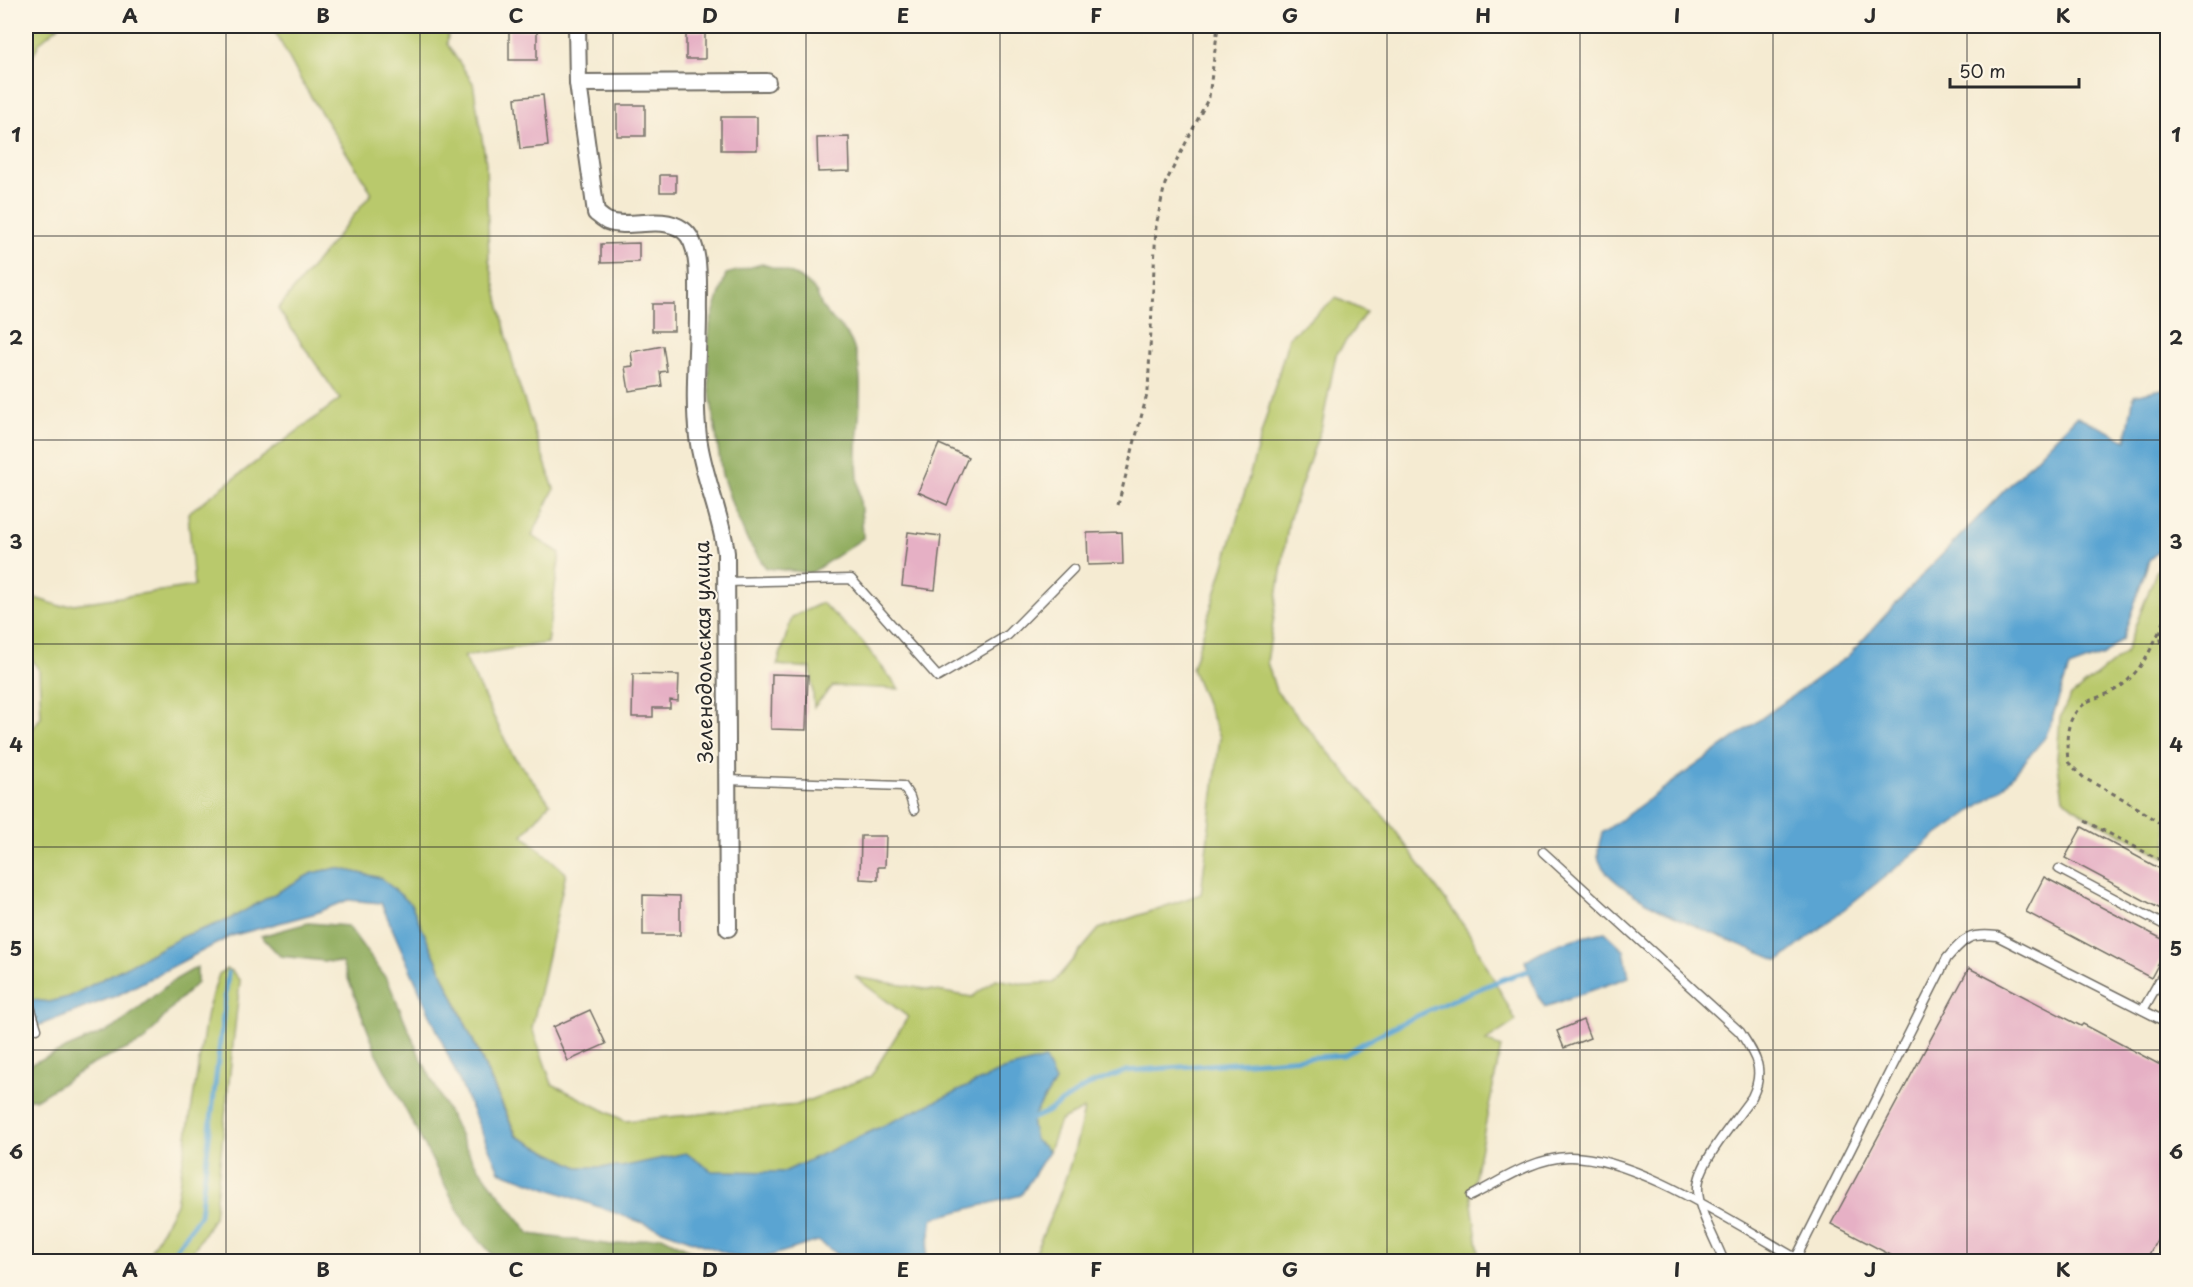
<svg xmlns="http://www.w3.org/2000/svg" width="2193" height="1287" font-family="'Playpen Sans',sans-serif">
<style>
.green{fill:#b9c96c;stroke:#727a4c;stroke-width:1.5}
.forest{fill:#92ad60;stroke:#5e6c46;stroke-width:1.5}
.water{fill:#5aa4d2;stroke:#42687e;stroke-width:1.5}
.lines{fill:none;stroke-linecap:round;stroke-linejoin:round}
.stream{stroke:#5aa4d2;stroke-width:5}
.building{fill:#e6b0c5}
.service-casing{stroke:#726e65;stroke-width:11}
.minor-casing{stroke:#726e65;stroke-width:20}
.path{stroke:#726e65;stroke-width:3;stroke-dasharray:4.5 4.5;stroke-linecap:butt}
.service{stroke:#fff;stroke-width:8}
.minor{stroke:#fff;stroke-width:16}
.grid{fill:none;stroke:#2b2b2b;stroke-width:1.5;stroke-opacity:0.55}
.labels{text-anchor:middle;stroke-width:4.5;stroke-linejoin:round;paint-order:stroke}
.street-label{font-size:20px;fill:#2b2b2b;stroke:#fcf5e5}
.neatline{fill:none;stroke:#2b2b2b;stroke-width:2}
.grid-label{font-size:20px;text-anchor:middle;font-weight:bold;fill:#2b2b2b}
</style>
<rect width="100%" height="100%" fill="#fcf5e5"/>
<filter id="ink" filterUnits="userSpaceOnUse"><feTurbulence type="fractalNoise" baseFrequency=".0167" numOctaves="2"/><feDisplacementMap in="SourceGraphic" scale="12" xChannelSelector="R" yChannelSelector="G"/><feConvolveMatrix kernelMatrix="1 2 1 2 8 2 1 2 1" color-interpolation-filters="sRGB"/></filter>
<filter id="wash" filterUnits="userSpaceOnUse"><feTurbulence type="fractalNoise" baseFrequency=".008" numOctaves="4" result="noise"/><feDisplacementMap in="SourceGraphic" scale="24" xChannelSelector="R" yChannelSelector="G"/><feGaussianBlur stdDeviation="1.35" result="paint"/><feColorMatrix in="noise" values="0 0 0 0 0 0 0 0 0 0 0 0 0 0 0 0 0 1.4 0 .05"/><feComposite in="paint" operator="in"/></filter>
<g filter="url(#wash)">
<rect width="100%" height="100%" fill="#f5ebd2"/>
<g class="green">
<polygon points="26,26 59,26 40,42 26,69"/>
<path d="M 272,26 L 449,26 L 447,44 L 473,83 L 486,163 L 489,260 L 516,376 L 554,489 L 532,536 L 560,553 L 547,643 L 464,656 L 512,754 L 550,803 L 523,835 L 566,873 L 532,1028 L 552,1084 L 625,1121 L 797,1105 L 871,1076 L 908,1017 L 855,977 L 972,997 L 996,979 L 1024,984 L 1053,983 L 1099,929 L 1201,894 L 1220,737 L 1192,669 L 1222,572 L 1289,337 L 1336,298 L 1366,312 L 1336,355 L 1322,425 L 1289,520 L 1267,662 L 1276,691 L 1391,825 L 1469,933 L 1516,1021 L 1486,1041 L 1501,1047 L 1471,1196 L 1480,1261 L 1031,1261 C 1054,1211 1074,1164 1084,1109 L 1060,1121 L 1049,1151 L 1035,1140 L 1031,1119 L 1055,1082 L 1003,1070 L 784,1172 L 711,1171 L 686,1153 L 622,1167 L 578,1167 L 517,1136 L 411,904 L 381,878 L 337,868 L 312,873 L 228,920 L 184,936 L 69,997 L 49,1002 L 26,999 L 26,738 L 41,717 L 39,670 L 26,650 L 26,595 L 60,606 L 194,586 L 188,513 L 340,399 L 278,309 L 372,193 L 303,84 Z"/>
<polygon points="2167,561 2167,858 2083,814 2063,798 2057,758 2060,718 2070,697 2125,653 2156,572"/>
<polygon points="822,603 861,640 899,689 833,686 814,707 811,668 777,665 792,617"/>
<polygon points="226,969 232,971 240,981 214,1217 187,1261 145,1261 176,1204 207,1012 219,974"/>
</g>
<g class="forest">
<path d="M 762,264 C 781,270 806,275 817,294 C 819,298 820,303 822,307 C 828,317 840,324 847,334 C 869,367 857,418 857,456 C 857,483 862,510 863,538 L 811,573 L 766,568 L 747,540 L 733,507 L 722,475 L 709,386 L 708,347 L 710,324 L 726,274 Z"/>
<polygon points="308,923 348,926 388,981 419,1054 472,1159 530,1234 612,1245 662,1236 711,1261 498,1261 466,1225 378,1057 342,963 280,956 261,936"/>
<polygon points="197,967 197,983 176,1003 143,1042 91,1065 37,1099 26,1099 26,1066 114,1028 171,982"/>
</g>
<g class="water">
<path d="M 2167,388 L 2167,544 L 2149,560 L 2123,638 L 2104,655 L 2069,668 L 2046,736 L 2001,790 L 1936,836 L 1779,961 C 1739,943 1613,900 1599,860 C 1596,851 1600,841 1602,833 L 1848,656 L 1925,572 L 2077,416 L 2126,440 L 2134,395 Z"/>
<polygon points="337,868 381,878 411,904 516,1136 578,1167 622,1167 686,1153 712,1171 784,1172 1003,1070 1045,1059 1055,1082 1031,1120 1035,1140 1049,1151 1021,1195 933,1218 925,1262 848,1261 818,1241 754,1261 748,1261 499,1171 381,903 348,900 316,913 231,936 118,995 40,1025 26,1022 26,999 49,1002 69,997 184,936 228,920 312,873"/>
<path d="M 1605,932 L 1624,950 L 1629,977 L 1545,1007 L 1538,996 L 1525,961 C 1549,944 1576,938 1605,932 Z"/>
</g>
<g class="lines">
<g class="stream">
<path d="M 1027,1121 L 1047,1112 L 1087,1086 L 1126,1071 L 1344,1055 C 1374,1035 1406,1021 1439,1006 C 1470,992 1502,978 1535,969"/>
<polyline points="167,1262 200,1215 228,973"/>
</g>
</g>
<g id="blocks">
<g class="building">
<rect x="509" y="30" width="28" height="30"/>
<rect x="686" y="31" width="19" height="28"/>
<polygon points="543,95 548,146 520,149 515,98"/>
<rect x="617" y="105" width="28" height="31"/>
<rect x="721" y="117" width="36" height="33"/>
<polygon points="849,137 850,171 818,172 817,138"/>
<rect x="660" y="175" width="16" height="17"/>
<polygon points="639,243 639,262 601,263 601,244"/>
<rect x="652" y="304" width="22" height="27"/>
<polygon points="663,346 667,371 660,372 662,386 629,391 625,367 633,366 631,352"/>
<polygon points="939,444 968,457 947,505 918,492"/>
<polygon points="908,532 941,536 935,590 902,586"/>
<polygon points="1122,532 1123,564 1088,565 1087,533"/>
<polygon points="633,674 679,675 678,701 670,700 670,708 653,708 653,717 632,717"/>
<polygon points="772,674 808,675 806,730 771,729"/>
<polygon points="2082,827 2168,873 2168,913 2065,858"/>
<polygon points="861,836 886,836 885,867 878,867 878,880 860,879"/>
<polygon points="2044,877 2168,942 2168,946 2151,978 2026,912"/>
<polygon points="643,895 680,896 680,935 643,935"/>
<polygon points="1969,968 2081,1026 2083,1024 2168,1069 2168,1219 2145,1262 1904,1262 1831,1224"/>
<polygon points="590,1010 606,1044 568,1061 553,1027"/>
<polygon points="1583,1020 1590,1038 1564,1048 1557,1031"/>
</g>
</g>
</g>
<g filter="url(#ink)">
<use href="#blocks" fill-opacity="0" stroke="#726e65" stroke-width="1.5"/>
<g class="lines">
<g class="service-casing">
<g id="service">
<polyline points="726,582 851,579 938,677 1008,635 1073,569"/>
<polyline points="727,780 903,786 910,797 914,810"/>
<path d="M 1543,852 L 1740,1032 C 1755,1055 1766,1069 1752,1097 C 1737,1119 1699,1161 1698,1187 C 1697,1210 1716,1240 1724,1262"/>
<polyline points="2059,869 2168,927"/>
<polyline points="26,993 37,1029"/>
<polyline points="2143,1010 2168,966"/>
<path d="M 1471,1196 C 1501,1181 1533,1158 1568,1157 C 1634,1155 1737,1225 1796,1258"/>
<path d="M 1803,1262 L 1796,1258 L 1947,958 C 1965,938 1969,933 1997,936 L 2168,1023"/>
</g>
</g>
<g class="minor-casing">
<g id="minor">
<path d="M 577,26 L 578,83 L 596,213 C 599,215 603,219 607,221 C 630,230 660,214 683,230 C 703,244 697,292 698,314 C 698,354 693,397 698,437 C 703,477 721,513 726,553 L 728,928"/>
<polyline points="578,83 767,82"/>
</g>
</g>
<g class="path">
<polyline points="1118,505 1148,391 1156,226 1165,184 1209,97 1218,26"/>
<path d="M 2168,613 C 2159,632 2157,637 2168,656"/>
<path d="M 2159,632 C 2149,654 2137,677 2115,690 C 2107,695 2097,697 2089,701 C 2065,715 2066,737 2068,762 L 2084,778 L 2125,800 L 2168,829"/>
<polyline points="2085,821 2168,864"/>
</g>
<use href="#service" class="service"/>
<use href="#minor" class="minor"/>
</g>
</g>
<path class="grid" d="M 226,26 L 226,1262M 420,26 L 420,1262M 613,26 L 613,1262M 806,26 L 806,1262M 1000,26 L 1000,1262M 1193,26 L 1193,1262M 1387,26 L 1387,1262M 1580,26 L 1580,1262M 1773,26 L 1773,1262M 1967,26 L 1967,1262M 26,236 L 2168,236M 26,440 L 2168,440M 26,644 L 2168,644M 26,847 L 2168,847M 26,1050 L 2168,1050"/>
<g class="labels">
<g class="street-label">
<text transform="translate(704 652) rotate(-91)" y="7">Зеленодольская улица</text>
</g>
</g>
<rect width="2193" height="1287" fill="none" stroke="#fcf5e5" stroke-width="66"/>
<path d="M1950 78v9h129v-9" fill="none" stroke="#2b2b2b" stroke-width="3"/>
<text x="1959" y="78" font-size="18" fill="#2b2b2b" stroke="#fcf5e5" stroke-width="4.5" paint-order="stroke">50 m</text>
<rect x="33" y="33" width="2127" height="1221" class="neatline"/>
<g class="grid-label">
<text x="130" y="23">A</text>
<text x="323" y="23">B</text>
<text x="516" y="23">C</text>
<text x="710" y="23">D</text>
<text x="903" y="23">E</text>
<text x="1096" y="23">F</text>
<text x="1290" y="23">G</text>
<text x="1483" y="23">H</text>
<text x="1677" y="23">I</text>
<text x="1870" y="23">J</text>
<text x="2063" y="23">K</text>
<text x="16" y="142">1</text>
<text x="2176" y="142">1</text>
<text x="16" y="345">2</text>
<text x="2176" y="345">2</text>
<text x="16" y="549">3</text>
<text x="2176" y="549">3</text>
<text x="16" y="752">4</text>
<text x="2176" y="752">4</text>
<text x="16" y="956">5</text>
<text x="2176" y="956">5</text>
<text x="16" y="1159">6</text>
<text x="2176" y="1159">6</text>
<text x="130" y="1277">A</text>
<text x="323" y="1277">B</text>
<text x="516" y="1277">C</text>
<text x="710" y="1277">D</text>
<text x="903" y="1277">E</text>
<text x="1096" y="1277">F</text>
<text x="1290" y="1277">G</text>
<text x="1483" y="1277">H</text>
<text x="1677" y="1277">I</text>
<text x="1870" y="1277">J</text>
<text x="2063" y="1277">K</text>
</g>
</svg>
